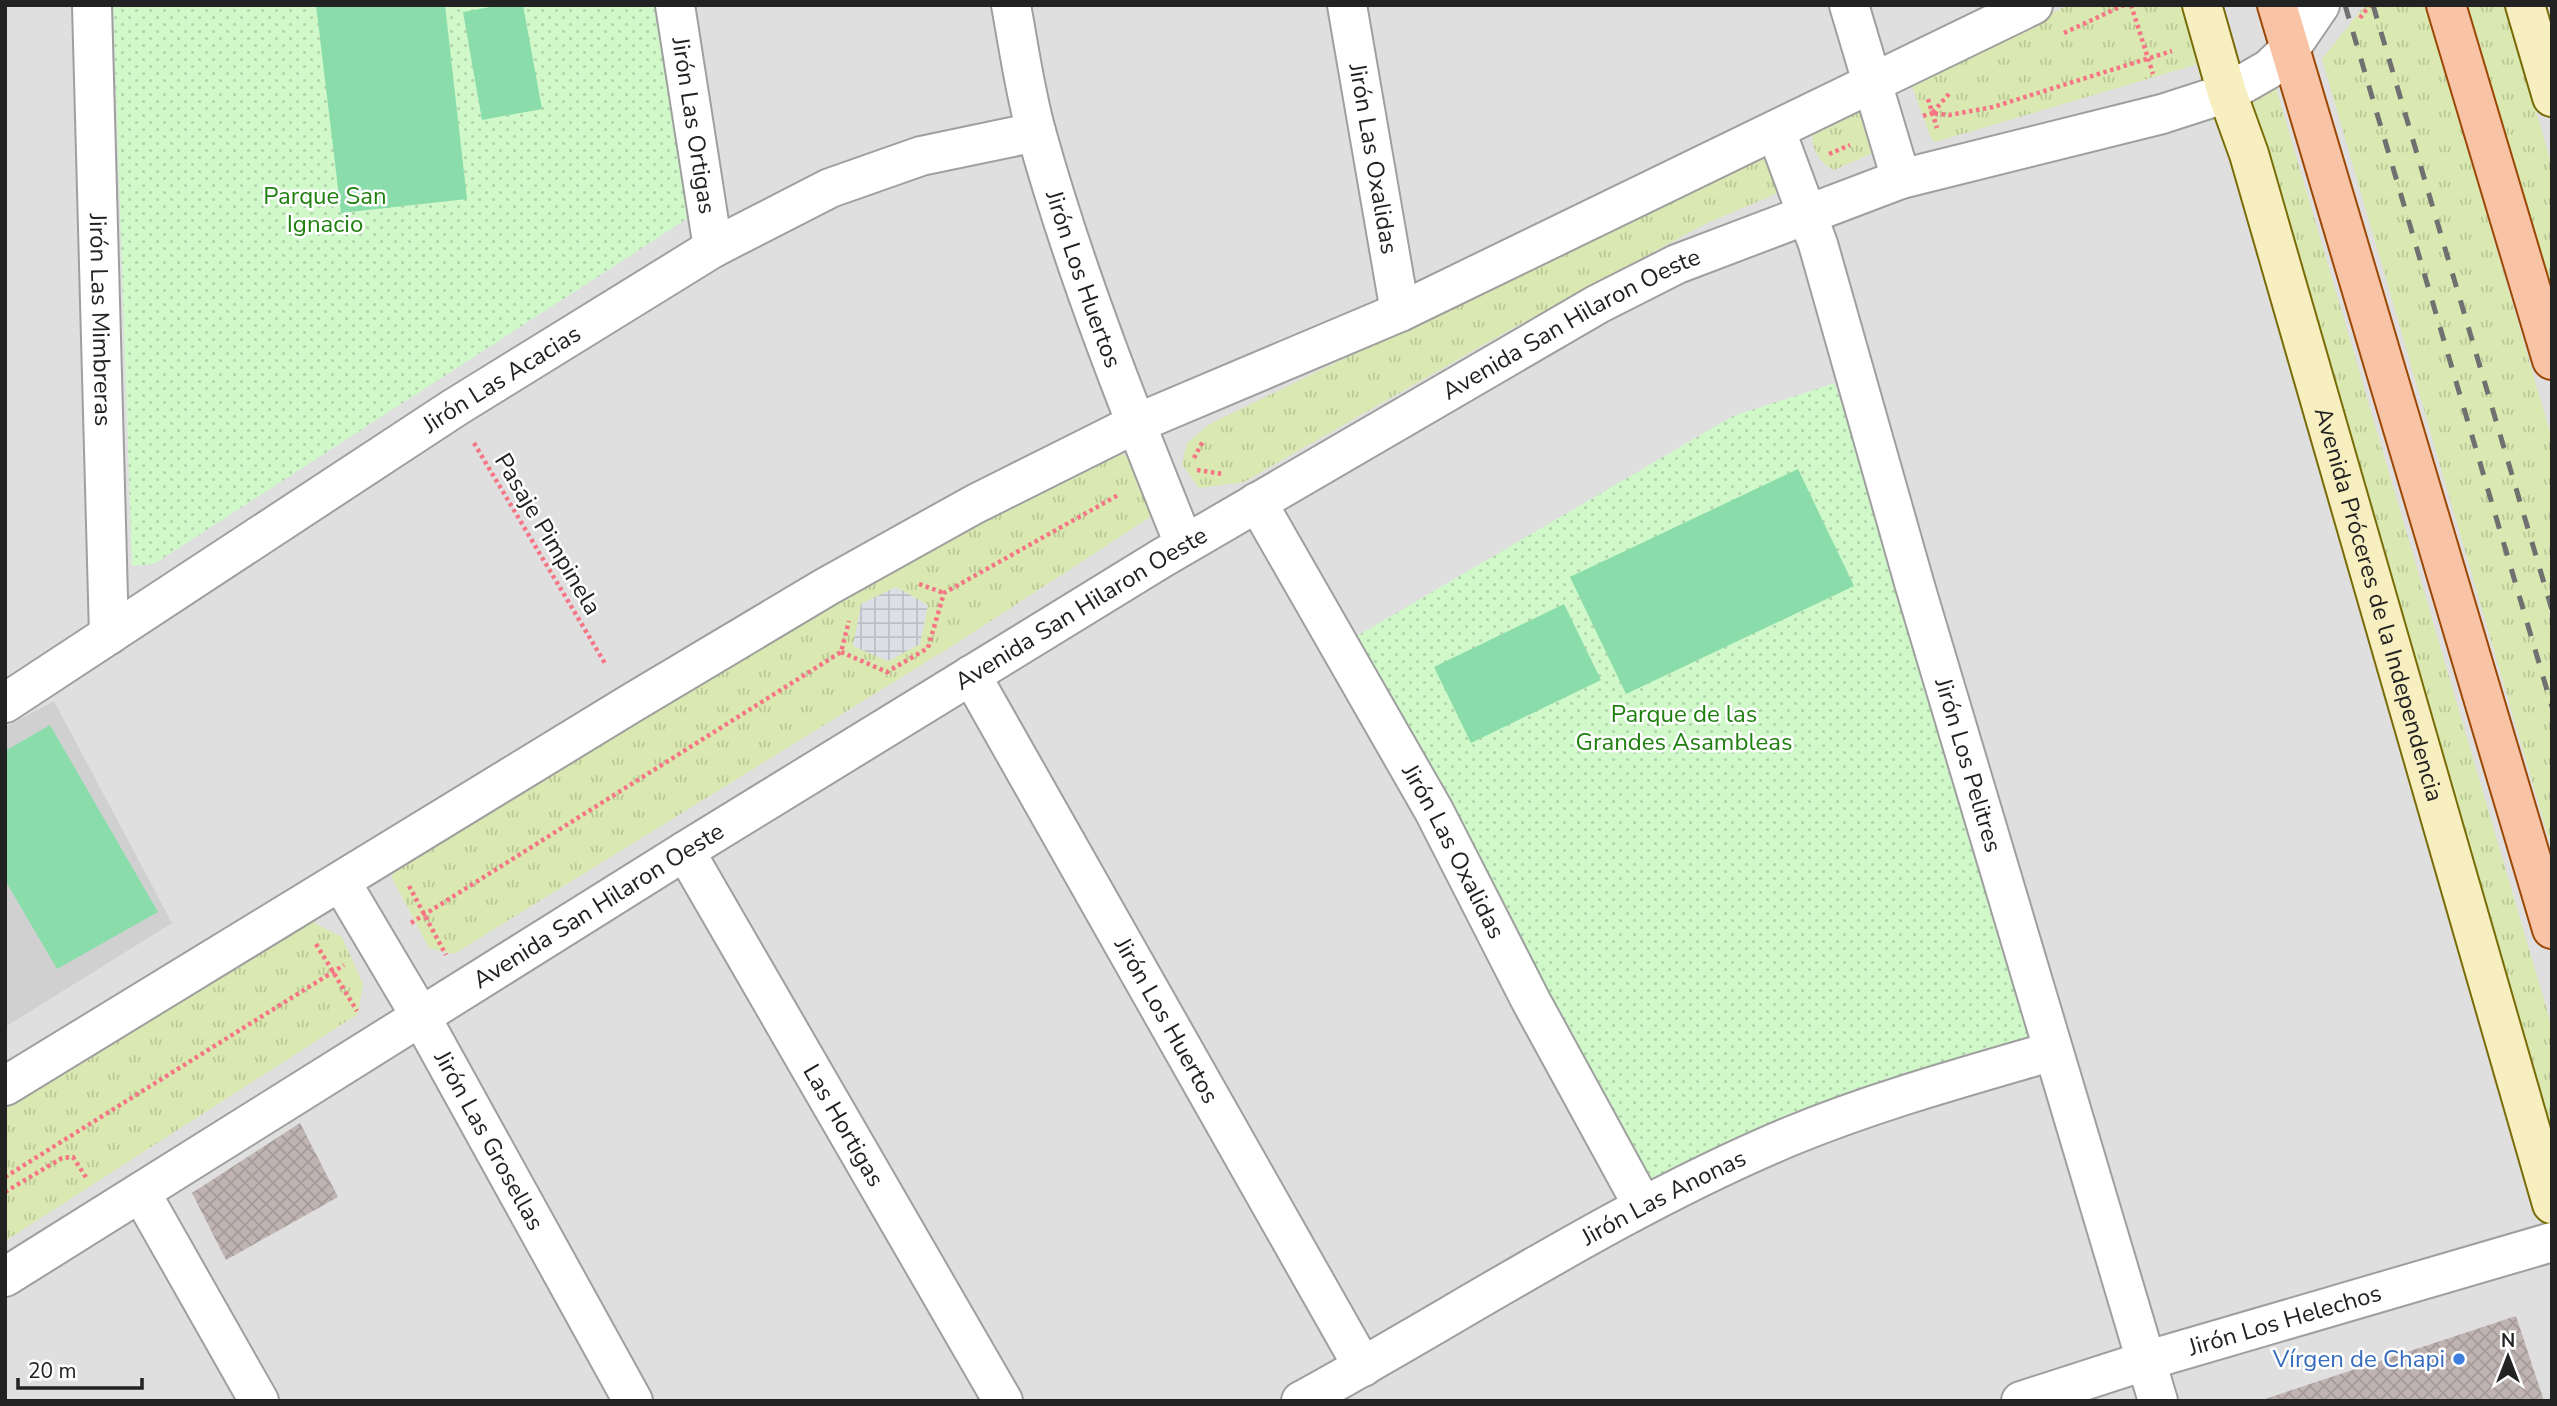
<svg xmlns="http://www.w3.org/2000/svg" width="2557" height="1406" font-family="'Nunito Sans',sans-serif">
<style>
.residential{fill:#e0dfdf}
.religious{fill:#d0d0d0}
.grass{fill:url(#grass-tufts)}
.park{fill:url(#park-dots)}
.pitch{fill:#8addab}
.plaza{fill:url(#plaza-grid)}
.building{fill:url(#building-cross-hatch)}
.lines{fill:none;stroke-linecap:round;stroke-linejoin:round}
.minor-casing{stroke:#9f9f9f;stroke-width:42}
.tertiary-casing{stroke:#9f9f9f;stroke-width:42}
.secondary-casing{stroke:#796c08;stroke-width:42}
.primary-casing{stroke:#9b4805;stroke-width:42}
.path{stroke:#f67584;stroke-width:4.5;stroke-dasharray:3.5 3.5;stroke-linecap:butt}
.minor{stroke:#fff;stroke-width:38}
.tertiary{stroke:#fff;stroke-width:38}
.secondary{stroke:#f8efc0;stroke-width:38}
.primary{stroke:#f9c3a6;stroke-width:38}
.rail{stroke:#707070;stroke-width:5;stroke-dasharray:14 14;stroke-linecap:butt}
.shop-dot{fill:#3f7fe0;stroke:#fff;stroke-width:2.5}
.labels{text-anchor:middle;stroke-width:5;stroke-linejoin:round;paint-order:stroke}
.street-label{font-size:24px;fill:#222;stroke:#fff}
.park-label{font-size:24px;fill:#1f800f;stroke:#fff}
.shop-label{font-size:24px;fill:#366cbe;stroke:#fff;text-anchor:end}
</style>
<defs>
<pattern id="grass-tufts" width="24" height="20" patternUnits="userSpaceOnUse" patternTransform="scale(1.75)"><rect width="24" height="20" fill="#d9e9b1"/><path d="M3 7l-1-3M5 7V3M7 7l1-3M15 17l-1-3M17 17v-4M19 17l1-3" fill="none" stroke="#bac898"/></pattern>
<pattern id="park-dots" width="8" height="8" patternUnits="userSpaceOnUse" patternTransform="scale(1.75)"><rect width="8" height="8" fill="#d0f8c9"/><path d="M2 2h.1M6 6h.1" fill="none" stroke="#b2d4ac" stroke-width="1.8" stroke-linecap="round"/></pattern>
<pattern id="plaza-grid" width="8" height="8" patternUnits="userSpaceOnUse" patternTransform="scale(1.75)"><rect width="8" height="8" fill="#dddfe7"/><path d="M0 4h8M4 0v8" fill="none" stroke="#bdbfc6"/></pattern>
<pattern id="building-cross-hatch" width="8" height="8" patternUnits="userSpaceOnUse" patternTransform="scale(1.75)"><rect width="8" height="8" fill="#bfb4b2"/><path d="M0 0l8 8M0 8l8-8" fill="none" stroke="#a49a99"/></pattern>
</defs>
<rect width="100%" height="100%" fill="#f1ede9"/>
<rect class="residential" x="5" y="5" width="2547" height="1396"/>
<polygon class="religious" points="54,701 172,923 5,1027 5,727"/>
<g class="grass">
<polygon points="2068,5 2189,5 2205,62 1935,142 1931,138 1912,86"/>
<polygon points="2365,5 2425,5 2552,439 2552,850 2322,59"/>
<polygon points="2462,5 2505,5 2552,166 2552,305"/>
<polygon points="2271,71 2552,1027 2552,1158 2245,82"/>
<path d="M 1857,108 L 1865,114 L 1875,152 L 1834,170 C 1818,162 1810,147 1813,129 Z"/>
<polygon points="1763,154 1769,157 1780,186 1778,193 1707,223 1504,333 1244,482 1199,488 1182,464 1187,443 1208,425"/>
<polygon points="1116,453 1131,457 1151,493 1150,517 960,641 454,954 429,948 392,878 397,861 823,602"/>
<polygon points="307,919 342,937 363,984 358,1014 5,1241 5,1109"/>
</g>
<g class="park">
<polygon points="113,5 656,5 693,215 154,564 132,566"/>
<polygon points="1835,383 2034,1036 1818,1108 1647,1185 1357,636 1733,416"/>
</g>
<g class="pitch">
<polygon points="316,5 445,5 467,199 341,213"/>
<polygon points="501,5 523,5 542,109 482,120 463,12"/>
<polygon points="1798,469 1854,586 1626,694 1570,577"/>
<polygon points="1564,604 1601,680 1471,743 1434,667"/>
<polygon points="50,725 158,912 57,969 5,880 5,751"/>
</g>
<polygon class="plaza" points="896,587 928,605 920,644 888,661 853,646 861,604"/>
<g class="building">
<polygon points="300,1123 338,1197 226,1260 192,1193"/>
<polygon points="2516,1316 2544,1401 2262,1401 2262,1400"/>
</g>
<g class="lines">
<g class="minor-casing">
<g id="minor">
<path id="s1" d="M 92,5 L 109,635"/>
<path id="s2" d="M 675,5 L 713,248"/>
<path id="s3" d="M 1011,5 C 1019,48 1025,93 1037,135 C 1076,275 1130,410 1184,544"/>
<path id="s4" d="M 1347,5 L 1400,312"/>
<polyline points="1849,5 1901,179"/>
<path id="s5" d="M 1776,131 L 1818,244 L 1915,586 L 2158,1401"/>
<path id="s6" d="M 1257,502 L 1434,811 L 1531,1001 L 1643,1206"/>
<path id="s7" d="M 971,675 L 1363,1367"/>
<path id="s8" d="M 5,703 L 454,408 L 713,248 L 830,188 L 921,156 L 1036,132"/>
<path id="s9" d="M 685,851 L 1003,1401"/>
<path id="s10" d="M 341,882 L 421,1017 L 633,1401"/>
<polyline points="141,1193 259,1401"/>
<path id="s11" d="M 1301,1401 C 1463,1312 1619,1208 1791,1136 C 1876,1101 1964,1077 2053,1051"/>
<path id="s12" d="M 2021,1401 L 2145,1361 L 2552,1242"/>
</g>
</g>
<g class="tertiary-casing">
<g id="tertiary">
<polyline points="5,1086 630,704 826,587 975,504 1135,424 1400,312 2033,5"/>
<path id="s13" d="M 5,1277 L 685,851 L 1162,558 L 1598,304 L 1677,264 L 1901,179 L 2162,114 L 2227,93 L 2269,69 L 2290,49 L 2320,5"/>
</g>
</g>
<g class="secondary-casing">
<g id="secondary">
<path id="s14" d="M 2202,5 L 2227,93 L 2249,154 L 2552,1204"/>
<polyline points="2525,5 2552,97"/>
</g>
</g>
<g class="primary-casing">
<g id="primary">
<polyline points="2277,5 2552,929"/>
<polyline points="2446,5 2552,360"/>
</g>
</g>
<g class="path">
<polyline points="2131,5 2153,74"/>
<polyline points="2360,18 2370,5"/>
<polyline points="2064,33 2124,5"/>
<polyline points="1949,94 1932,113 1949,115 1993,107 2172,51"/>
<polyline points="1928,99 1937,128"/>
<polyline points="1923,116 1932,113"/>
<polyline points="1829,154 1850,145"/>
<polyline points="474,443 606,665"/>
<polyline points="1194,458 1203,441"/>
<polyline points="1197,470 1223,474"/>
<polyline points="919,584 944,593"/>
<polyline points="841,652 887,672 928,648 944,593 1120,494"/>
<polyline points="409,886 446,955"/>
<polyline points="411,923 841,652 849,621"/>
<polyline points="316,944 357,1011"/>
<polyline points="5,1177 344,965"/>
<polyline points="5,1192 62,1158 73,1157 87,1179"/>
</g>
<use href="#minor" class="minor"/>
<use href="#tertiary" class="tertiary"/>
<use href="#secondary" class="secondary"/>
<use href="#primary" class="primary"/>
<g class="rail">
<polyline points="2345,5 2552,707"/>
<polyline points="2373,5 2552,610"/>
</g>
</g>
<circle class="shop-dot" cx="2459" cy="1359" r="7"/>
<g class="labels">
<g class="street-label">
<text dy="8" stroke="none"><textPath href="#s2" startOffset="122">Jirón Las Ortigas</textPath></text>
<text dy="8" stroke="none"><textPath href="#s4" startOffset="156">Jirón Las Oxalidas</textPath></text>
<text dy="8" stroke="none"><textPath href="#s3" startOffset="284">Jirón Los Huertos</textPath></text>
<text dy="8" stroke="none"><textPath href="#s1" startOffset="315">Jirón Las Mimbreras</textPath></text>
<text dy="8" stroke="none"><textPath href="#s13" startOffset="1834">Avenida San Hilaron Oeste</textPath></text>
<text dy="8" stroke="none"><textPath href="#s8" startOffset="593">Jirón Las Acacias</textPath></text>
<text transform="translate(548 534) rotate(59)" y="8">Pasaje Pimpinela</text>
<text dy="8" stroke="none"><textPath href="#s14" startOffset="625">Avenida Próceres de la Independencia</textPath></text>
<text dy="8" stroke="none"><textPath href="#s13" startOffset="1267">Avenida San Hilaron Oeste</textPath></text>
<text dy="8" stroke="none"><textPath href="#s5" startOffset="663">Jirón Los Pelitres</textPath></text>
<text dy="8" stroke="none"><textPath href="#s6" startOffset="401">Jirón Las Oxalidas</textPath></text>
<text dy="8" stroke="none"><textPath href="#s13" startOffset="700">Avenida San Hilaron Oeste</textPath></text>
<text dy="8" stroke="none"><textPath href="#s7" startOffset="397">Jirón Los Huertos</textPath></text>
<text dy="8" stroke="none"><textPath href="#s9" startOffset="317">Las Hortigas</textPath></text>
<text dy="8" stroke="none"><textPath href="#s10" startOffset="298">Jirón Las Grosellas</textPath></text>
<text dy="8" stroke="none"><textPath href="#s11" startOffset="416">Jirón Las Anonas</textPath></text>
<text dy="8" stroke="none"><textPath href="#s12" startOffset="276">Jirón Los Helechos</textPath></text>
</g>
<g class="park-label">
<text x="325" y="204">Parque San<tspan x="325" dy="28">Ignacio</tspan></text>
<text x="1684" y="722">Parque de las<tspan x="1684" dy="28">Grandes Asambleas</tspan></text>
</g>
<g class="shop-label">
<text x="2445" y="1367">Vírgen de Chapi</text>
</g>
</g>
<rect width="2557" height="1406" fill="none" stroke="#222222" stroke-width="14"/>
<g transform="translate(2508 1357)" stroke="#ffffff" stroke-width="5" paint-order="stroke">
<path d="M0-5L12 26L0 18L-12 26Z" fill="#222222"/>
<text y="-10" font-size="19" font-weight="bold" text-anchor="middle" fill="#222222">N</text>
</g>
<path d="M18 1378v10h124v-10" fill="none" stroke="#222222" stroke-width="3.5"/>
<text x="28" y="1378" font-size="21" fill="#222222" stroke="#ffffff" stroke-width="5" paint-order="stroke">20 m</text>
</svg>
